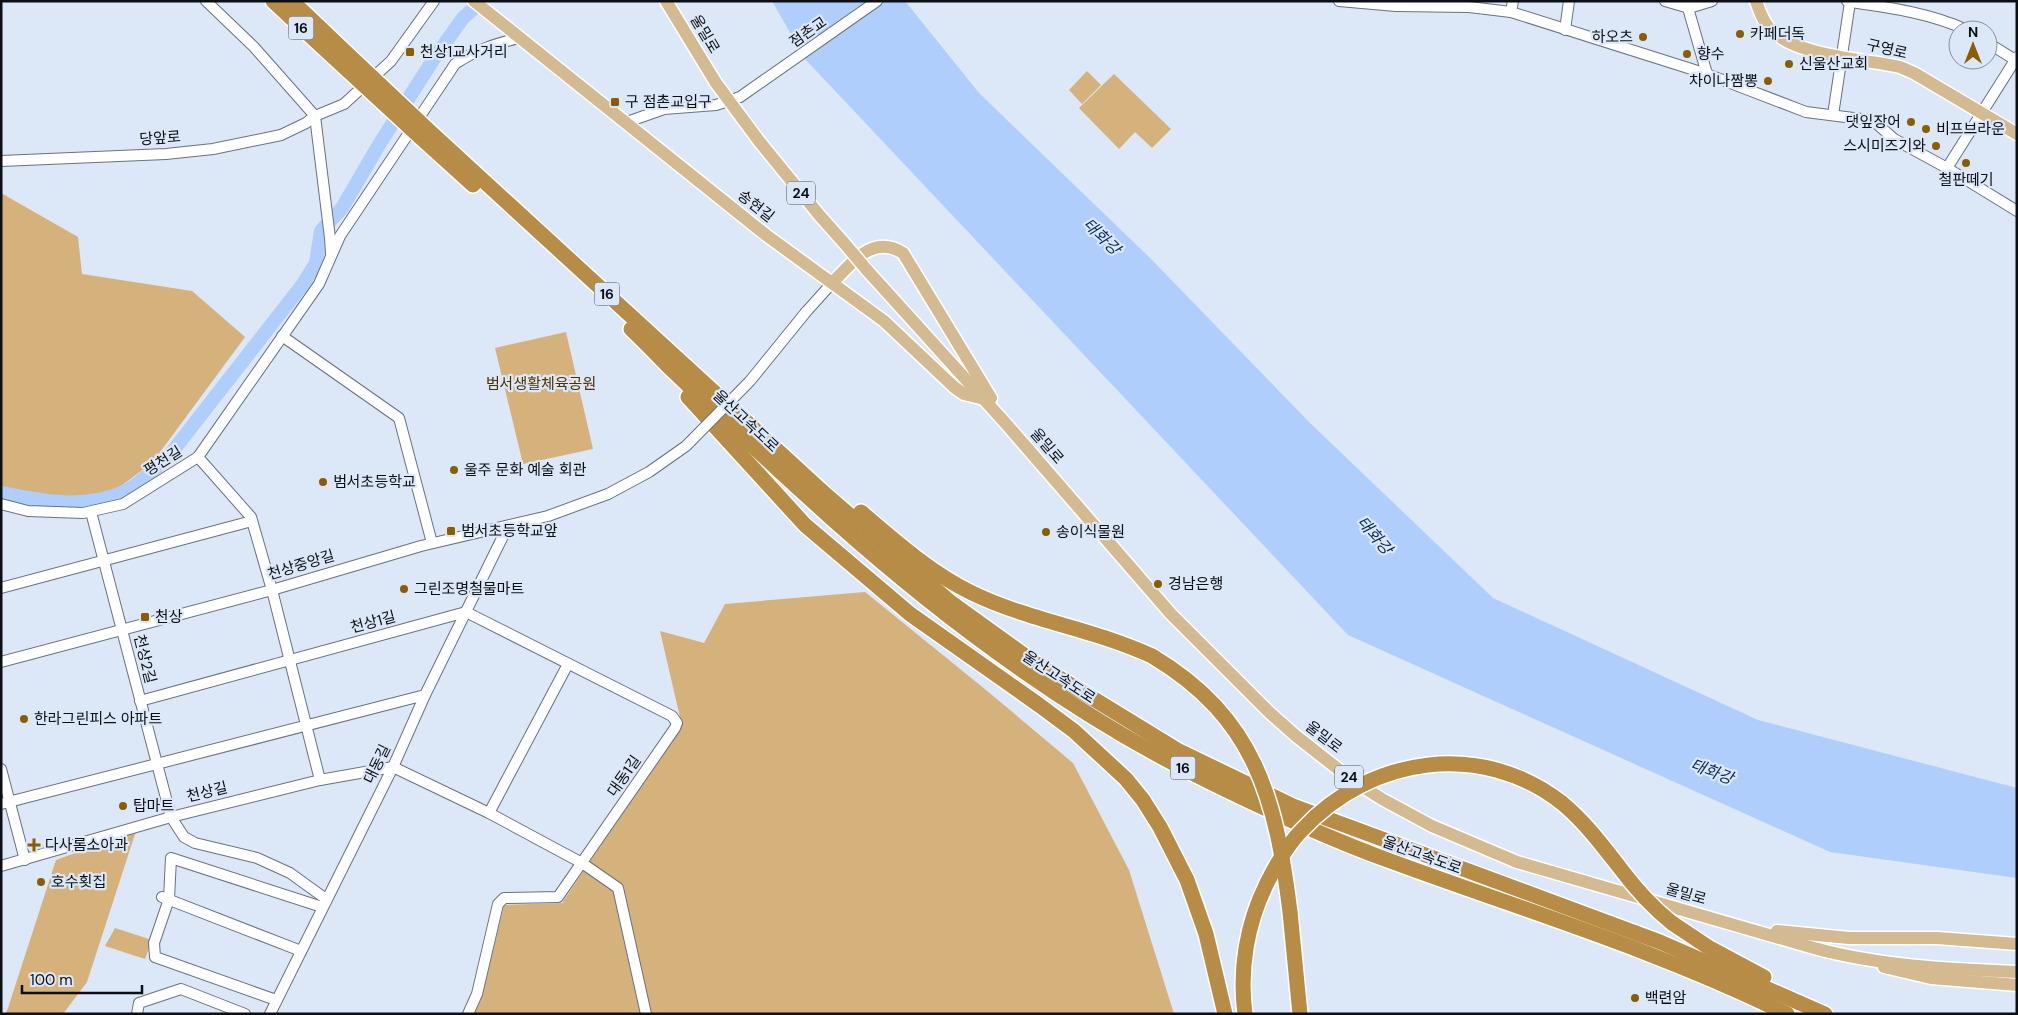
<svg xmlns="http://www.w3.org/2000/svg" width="2018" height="1015" font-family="'DM Sans','Noto Sans KR',sans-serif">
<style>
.green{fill:#d5b17c}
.water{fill:#afcefc}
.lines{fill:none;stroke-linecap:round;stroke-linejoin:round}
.river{stroke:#afcefc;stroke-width:14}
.minor-casing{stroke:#697281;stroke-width:12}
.major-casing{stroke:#fff;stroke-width:15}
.highway-casing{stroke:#fff;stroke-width:18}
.minor{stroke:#fff;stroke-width:10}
.major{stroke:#d4ba90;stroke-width:12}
.highway{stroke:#b78c46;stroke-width:15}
.minor-bridge-casing{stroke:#697281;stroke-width:12;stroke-linecap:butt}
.major-bridge-casing{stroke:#fff;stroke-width:15;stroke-linecap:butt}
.highway-bridge-casing{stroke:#fff;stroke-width:18;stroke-linecap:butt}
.minor-bridge{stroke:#fff;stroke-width:10}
.major-bridge{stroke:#d4ba90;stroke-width:12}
.highway-bridge{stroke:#b78c46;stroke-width:15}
.poi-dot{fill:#895d00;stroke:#dce7f7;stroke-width:2}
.labels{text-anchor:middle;stroke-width:4.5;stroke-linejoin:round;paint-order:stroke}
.shield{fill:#dce7f7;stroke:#4a5058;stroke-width:1}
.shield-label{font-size:14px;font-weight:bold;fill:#0b0f14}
.street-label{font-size:15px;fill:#0b0f14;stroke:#dce7f7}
.poi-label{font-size:15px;fill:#0b0f14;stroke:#dce7f7;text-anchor:start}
.park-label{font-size:15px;fill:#4d3200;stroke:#dce7f7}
.water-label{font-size:16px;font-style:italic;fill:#06295a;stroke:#dce7f7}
</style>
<rect width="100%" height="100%" fill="#dce7f7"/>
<g class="green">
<polygon points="1087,71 1101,85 1082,104 1069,90"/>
<polygon points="1114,74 1171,129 1152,148 1135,132 1119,149 1079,108"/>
<polygon points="1,193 78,237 82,274 192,291 245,337 152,463 110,494 53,500 1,489"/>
<polygon points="566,332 593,449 523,464 495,348"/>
<polygon points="865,592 986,690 1073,763 1129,870 1174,1014 474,1014 480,1002 504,905 562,903 682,726 660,631 704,643 725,604"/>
<polygon points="136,831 87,982 63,1014 6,1014 56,860"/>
<polygon points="115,928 152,940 145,959 105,946"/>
</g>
<polygon class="water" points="772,1 905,1 979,93 1150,258 1309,422 1493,598 1758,720 2017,788 2017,878 1830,852 1348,635 806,60"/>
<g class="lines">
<path class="river" d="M 1,493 C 42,501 84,510 124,492 C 142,483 157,466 172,452 L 303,284 L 316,263 L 321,231 L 342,208 L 380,143 L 435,57 L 463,18 L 482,1"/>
<g class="minor-casing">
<g id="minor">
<polyline points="206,1 254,47 315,116 330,238 331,253"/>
<polyline points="1339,1 1396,6 1469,7 1511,12 1707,74 1806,112 1869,120 1877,124 1894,139 1947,168 2017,57"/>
<polyline points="1665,1 1689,8"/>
<polyline points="1686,1 1707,74"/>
<path d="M 1850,2 C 1892,8 1929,13 1967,30"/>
<polyline points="1689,8 1712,1"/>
<polyline points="1511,12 1513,1"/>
<polyline points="1565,30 1569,1"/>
<polyline points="1988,43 2017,61"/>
<polyline points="1833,115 1850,2 1847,1"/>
<polyline points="627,122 664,109 716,105 740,97 877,1"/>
<polyline points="1,161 166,154 213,149 281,135 306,123 315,116 344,104 391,61 434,1"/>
<polyline points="1947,168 2017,211"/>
<polyline points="806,312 833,282"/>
<polyline points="282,336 399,418 432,543"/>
<polyline points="198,457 251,517 272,590 320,780"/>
<path d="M 1,504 L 28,511 L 83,513 L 123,504 L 198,457 L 319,284 L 340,236 L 455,64 C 475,50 495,44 519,38"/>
<polyline points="91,512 171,817 184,837 195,843 257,858 290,873 326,899"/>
<polyline points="1,588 252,521"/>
<polyline points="1,662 272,590 421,546 548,516 608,494"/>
<polyline points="140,701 466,612 672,716 677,723 675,728 558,897 504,898 498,904 477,994 468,1014"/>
<polyline points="1,769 25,860"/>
<polyline points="1,804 425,695"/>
<polyline points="489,813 568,664"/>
<polyline points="1,866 171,817 320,780 393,767 489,813 582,863 618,888 646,1014"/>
<polyline points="162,897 301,951"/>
<polyline points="276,1000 155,957 154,943 169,899 171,858 322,907"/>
<polyline points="137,1014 139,1003 181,989 245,1014"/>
<polyline points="270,1014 393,767 425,695 508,526"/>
</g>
</g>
<g class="major-casing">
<g id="major">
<polyline points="474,1 766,235 884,321 954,387 964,394 984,399"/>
<polyline points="666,1 716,83"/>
<path d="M 1756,1 C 1759,10 1763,22 1770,29 C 1796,56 1863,59 1900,67 L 1914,73 L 2017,134"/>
<polyline points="759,141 820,216 845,244"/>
<path d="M 866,269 L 1008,426 L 1171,614 L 1269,712 L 1296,736 L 1352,780 L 1382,799 L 1432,826 L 1517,862 L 1814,948 C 1880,966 1949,969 2017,972"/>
<path d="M 833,282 C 853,262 873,234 903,253 L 991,398"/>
<polyline points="1777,931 1849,938 1937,938 2017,944"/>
<polyline points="1884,967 1931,978 2017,985"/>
</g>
</g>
<g class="highway-casing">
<g id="highway">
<polyline points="273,1 330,54"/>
<polyline points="292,1 338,45"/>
<polyline points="426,128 825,494 949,601 1035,663 1177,750 1293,806 1660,942 1825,1014"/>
<polyline points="419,136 473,185"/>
<path d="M 631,329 C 644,341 657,355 670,368 C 722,418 776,468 830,517 C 945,620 1071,714 1210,782 C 1267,810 1325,837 1385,859 C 1520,909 1658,950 1787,1014"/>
<polyline points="688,397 805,525 910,614 1039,705 1074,731 1126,779 1143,800 1160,827 1187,880 1206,934 1225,1014"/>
<path d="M 861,512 C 896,542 931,573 972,593 C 1030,621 1094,629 1152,656"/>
<polyline points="1290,912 1300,1014"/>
<polyline points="1672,923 1708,947 1764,977"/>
<path d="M 1245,1014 C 1239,969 1247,923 1267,883"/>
</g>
</g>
<use href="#minor" class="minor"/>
<use href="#major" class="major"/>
<use href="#highway" class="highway"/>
<g class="minor-bridge-casing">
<polyline id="minor-bridge" points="608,494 649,472 686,446 750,381 806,312"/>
</g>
<g class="major-bridge-casing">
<g id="major-bridge">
<polyline points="716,83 759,141"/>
<polyline points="845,244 866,269"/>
</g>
</g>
<g class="highway-bridge-casing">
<g id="highway-bridge">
<polyline points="338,45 426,128"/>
<polyline points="330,54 419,136"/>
<path d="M 1152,656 C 1256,718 1276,800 1290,912"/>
<path d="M 1267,883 C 1276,865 1287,845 1302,830 C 1370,756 1482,740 1562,803 C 1585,822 1602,845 1620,868 C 1635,888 1652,907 1672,923"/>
</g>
</g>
<use href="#minor-bridge" class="minor-bridge"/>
<use href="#major-bridge" class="major-bridge"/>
<use href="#highway-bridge" class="highway-bridge"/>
</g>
<g class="poi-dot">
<circle cx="1740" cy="34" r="5"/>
<circle cx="1643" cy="37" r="5"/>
<rect x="405" y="47" width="10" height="10" rx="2.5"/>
<circle cx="1687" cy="54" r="5"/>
<circle cx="1789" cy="64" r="5"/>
<circle cx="1768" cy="81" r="5"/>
<rect x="610" y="97" width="10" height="10" rx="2.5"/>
<circle cx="1911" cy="122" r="5"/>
<circle cx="1926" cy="129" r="5"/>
<circle cx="1936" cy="146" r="5"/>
<circle cx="1966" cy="163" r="5"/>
<circle cx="454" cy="470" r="5"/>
<circle cx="323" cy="482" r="5"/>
<rect x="446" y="526" width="10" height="10" rx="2.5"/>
<circle cx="1046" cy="532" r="5"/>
<circle cx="1158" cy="584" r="5"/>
<circle cx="404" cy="589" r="5"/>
<rect x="140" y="612" width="10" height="10" rx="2.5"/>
<circle cx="24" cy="719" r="5"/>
<circle cx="123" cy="806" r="5"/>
<path d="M31.5 837.5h5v5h5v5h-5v5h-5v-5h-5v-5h5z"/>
<circle cx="41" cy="882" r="5"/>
<circle cx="1635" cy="998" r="5"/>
</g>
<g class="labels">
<g class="shield">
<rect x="288.5" y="16.5" width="25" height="23" rx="4"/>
<rect x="787" y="181.5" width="28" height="23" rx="4"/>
<rect x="594.5" y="282.5" width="25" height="23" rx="4"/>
<rect x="1170.5" y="756.5" width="25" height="23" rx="4"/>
<rect x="1335" y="765.5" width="28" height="23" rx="4"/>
</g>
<g class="shield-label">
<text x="301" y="33">16</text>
<text x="801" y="198">24</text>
<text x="607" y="299">16</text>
<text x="1183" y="773">16</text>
<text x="1349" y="782">24</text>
</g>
<g class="street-label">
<text transform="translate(808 32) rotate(-35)" y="5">점촌교</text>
<text transform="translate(705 34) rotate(59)" y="5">울밀로</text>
<text transform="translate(1887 49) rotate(13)" y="5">구영로</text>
<text transform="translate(160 138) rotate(-4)" y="5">당앞로</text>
<text transform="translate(756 206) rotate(38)" y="5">송현길</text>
<text transform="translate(746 421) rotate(43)" y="5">울산고속도로</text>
<text transform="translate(1047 446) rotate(49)" y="5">울밀로</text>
<text transform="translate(163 461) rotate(-32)" y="5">평천길</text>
<text transform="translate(301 565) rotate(-17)" y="5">천상중앙길</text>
<text transform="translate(373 622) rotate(-15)" y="5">천상1길</text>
<text transform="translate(145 659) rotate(76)" y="5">천상2길</text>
<text transform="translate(1059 677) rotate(33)" y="5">울산고속도로</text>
<text transform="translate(1324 737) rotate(38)" y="5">울밀로</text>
<text transform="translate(377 764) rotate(-64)" y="5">대동길</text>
<text transform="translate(624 776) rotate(-55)" y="5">대동1길</text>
<text transform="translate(207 792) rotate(-14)" y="5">천상길</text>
<text transform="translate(1422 855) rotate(20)" y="5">울산고속도로</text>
<text transform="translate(1686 894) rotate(16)" y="5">울밀로</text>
</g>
<g class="poi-label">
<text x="1750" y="39">카페더독</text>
<text x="1633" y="42" text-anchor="end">하오츠</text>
<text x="420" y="57">천상1교사거리</text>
<text x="1697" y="59">향수</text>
<text x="1799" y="69">신울산교회</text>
<text x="1758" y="86" text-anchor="end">차이나짬뽕</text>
<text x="625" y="107">구 점촌교입구</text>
<text x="1901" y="127" text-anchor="end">댓잎장어</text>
<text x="1936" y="134">비프브라운</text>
<text x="1926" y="151" text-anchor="end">스시미즈기와</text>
<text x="1966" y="185" text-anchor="middle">철판떼기</text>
<text x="464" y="475">울주 문화 예술 회관</text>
<text x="333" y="487">범서초등학교</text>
<text x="461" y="536">범서초등학교앞</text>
<text x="1056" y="537">송이식물원</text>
<text x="1168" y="589">경남은행</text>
<text x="414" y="594">그린조명철물마트</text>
<text x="155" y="622">천상</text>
<text x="34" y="724">한라그린피스 아파트</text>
<text x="133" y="811">탑마트</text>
<text x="45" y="850">다사롬소아과</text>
<text x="51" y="887">호수횟집</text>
<text x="1645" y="1003">백련암</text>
</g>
<g class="park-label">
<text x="541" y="389">범서생활체육공원</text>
</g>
<g class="water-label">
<text transform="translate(1102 236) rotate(44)" y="6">태화강</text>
<text transform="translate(1375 535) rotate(49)" y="6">태화강</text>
<text transform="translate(1712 771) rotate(20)" y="6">태화강</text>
</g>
</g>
<rect width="2018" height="1015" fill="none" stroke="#0b0f14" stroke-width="5"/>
<g transform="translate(1973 45)"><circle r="24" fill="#dce7f7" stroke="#88919c"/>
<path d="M0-4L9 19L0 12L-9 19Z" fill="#895d00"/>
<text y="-8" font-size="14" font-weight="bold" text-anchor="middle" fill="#0b0f14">N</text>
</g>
<path d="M22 985v8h120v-8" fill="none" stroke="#0b0f14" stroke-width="2.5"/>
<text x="30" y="985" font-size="15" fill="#0b0f14" stroke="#dce7f7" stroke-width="4" paint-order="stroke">100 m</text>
</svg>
